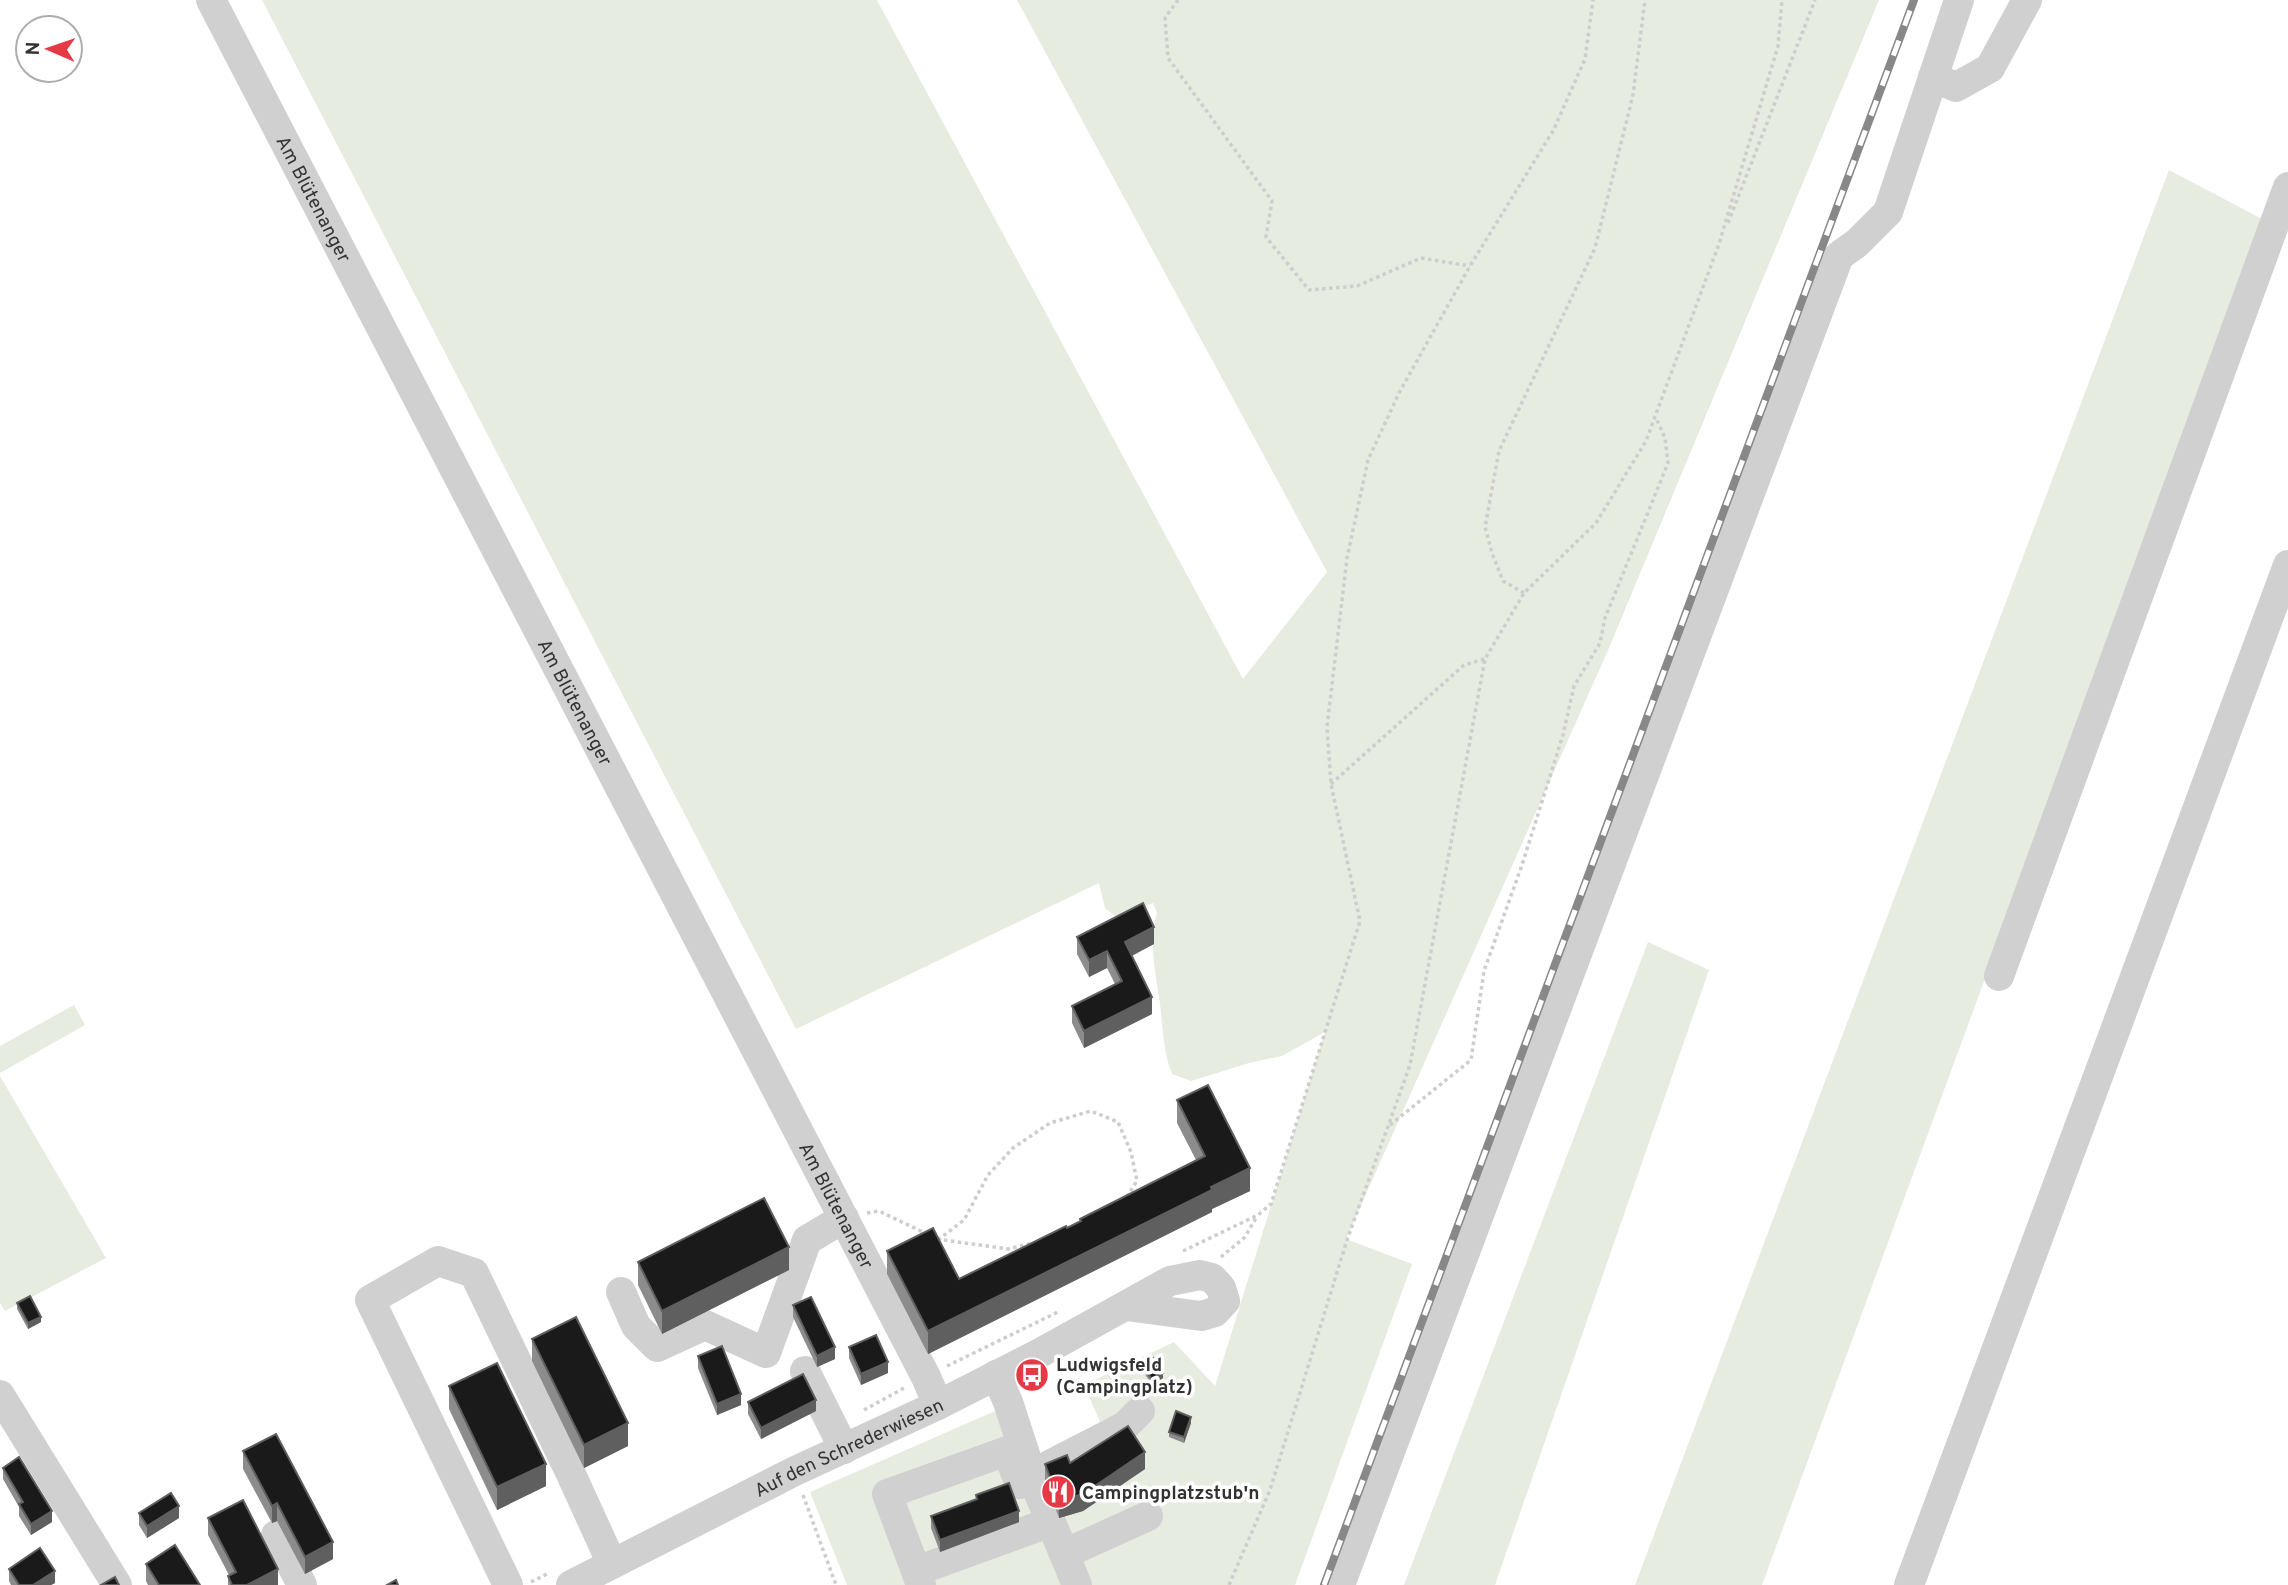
<svg xmlns="http://www.w3.org/2000/svg" width="2288" height="1585" font-family="Overpass,sans-serif">
<style>
.green{fill:#e6ecdf}
.lines{fill:none;stroke-linecap:round;stroke-linejoin:round}
.path{stroke:#cdcdcd;stroke-width:3.5;stroke-dasharray:3.5 3.5;stroke-linecap:butt}
.minor{stroke:#d0d0d0;stroke-width:30}
.rail-casing{stroke:#888;stroke-width:8}
.rail{stroke:#fff;stroke-width:5;stroke-dasharray:16;stroke-linecap:butt}
.wall{fill:#8c8c8c}
.shaded-wall{fill:#5f5f5f}
.building{fill:#1a1a1a;stroke:#5f5f5f;stroke-width:2}
.labels{text-anchor:middle;stroke-width:7;stroke-linejoin:round;paint-order:stroke}
.street-label{font-size:19px;fill:#333;stroke:#fff}
.poi-label{font-size:19px;font-weight:bold;fill:#333;stroke:#fff;text-anchor:start}
</style>
<rect width="100%" height="100%" fill="#fff"/>
<g class="green">
<path d="M 262,0 L 877,0 L 1243,679 L 1327,572 L 1017,0 L 1879,0 L 1609,648 L 1346,1239 L 1412,1264 L 1295,1585 L 847,1585 L 810,1492 L 1002,1408 L 1024,1469 L 1104,1431 L 1084,1385 L 1174,1342 L 1215,1386 L 1325,1032 L 1282,1056 L 1249,1063 L 1191,1081 L 1172,1074 C 1163,1051 1163,1028 1160,1004 C 1156,975 1148,942 1157,913 L 1153,903 L 1117,918 L 1105,908 L 1099,883 L 796,1029 Z"/>
<polygon points="2169,170 2264,220 1762,1585 1635,1585"/>
<polygon points="1648,942 1709,970 1495,1585 1404,1585"/>
<polygon points="74,1005 85,1025 0,1073 0,1046"/>
<polygon points="0,1076 106,1258 5,1311 0,1303"/>
</g>
<g class="lines">
<g class="path">
<polyline points="1178,0 1165,18 1168,58 1272,201 1266,237 1309,290 1357,286 1421,258 1470,266"/>
<polyline points="1728,223 1815,0"/>
<polyline points="1524,593 1503,581 1492,553 1485,527 1499,451 1595,248 1633,95 1645,0"/>
<polyline points="1331,784 1464,665 1485,659"/>
<polyline points="1390,1125 1471,1060 1484,971 1522,865 1563,735 1574,686 1600,643 1605,618 1668,463 1665,438 1656,418"/>
<polyline points="867,1213 879,1211 927,1234"/>
<polyline points="937,1239 1008,1249 1033,1243"/>
<polyline points="938,1240 964,1220 988,1175 1013,1148 1050,1123 1091,1111 1118,1122 1131,1152 1137,1181 1126,1198"/>
<polyline points="1183,1251 1258,1215 1271,1204 1360,921 1331,784 1327,727 1347,558 1368,460 1399,393 1470,266 1553,131 1585,59 1593,0"/>
<polyline points="1221,1257 1245,1237 1257,1216"/>
<polyline points="947,1366 1060,1311"/>
<polyline points="864,1410 906,1387"/>
<polyline points="803,1495 836,1585"/>
<polyline points="531,1582 549,1573"/>
<polyline points="1229,1585 1270,1490 1347,1240 1410,1065 1485,659 1524,593 1596,523 1646,441 1719,244 1778,46 1782,0"/>
</g>
<g class="minor">
<path id="s1" d="M 211,0 L 926,1377 L 938,1405"/>
<polyline points="1933,77 1956,87 1990,68 2027,0"/>
<polyline points="1999,976 2288,187"/>
<polyline points="621,1292 636,1326 657,1347 705,1325 766,1353 807,1240 844,1218"/>
<polyline points="805,1371 844,1449"/>
<polyline points="996,1375 1008,1402 1033,1479 1077,1585"/>
<polyline points="0,1395 117,1585"/>
<polyline points="1032,1474 1125,1426 1140,1411"/>
<polyline points="276,1535 302,1585"/>
<polyline points="1064,1554 1148,1516"/>
<polyline points="916,1571 887,1494 1007,1451 1020,1484 1033,1479"/>
<polyline points="508,1585 370,1300 438,1261 474,1273 570,1472 612,1564"/>
<path id="s2" d="M 571,1585 L 795,1471 L 938,1405 L 1040,1353 L 1170,1281 L 1200,1275 L 1212,1278 L 1221,1288 L 1225,1301 L 1215,1312 L 1201,1316 L 1126,1306"/>
<polyline points="921,1585 916,1571 1051,1522"/>
<polyline points="1340,1585 1839,256 1857,243 1888,212 1959,0"/>
<polyline points="1909,1585 2288,565"/>
</g>
<g class="rail-casing">
<polyline id="rail" points="1324,1585 1914,0"/>
</g>
<use href="#rail" class="rail"/>
</g>
<g class="wall">
<polygon points="1077,937 1154,944 1132,956 1152,1014 1084,1048 1072,1023 1072,1006 1115,984 1107,968 1089,977 1077,954"/>
<polygon points="1177,1100 1250,1191 1212,1209 1212,1212 928,1354 887,1274 887,1251 959,1279 1080,1222 1080,1219 1196,1160 1177,1123"/>
<polygon points="638,1262 789,1270 662,1334 638,1285"/>
<polygon points="17,1303 41,1322 28,1329 17,1309"/>
<polygon points="793,1305 835,1359 817,1367 793,1317"/>
<polygon points="532,1339 628,1446 584,1468 532,1361"/>
<polygon points="849,1347 888,1373 861,1385 849,1358"/>
<polygon points="698,1356 741,1405 717,1415 698,1368"/>
<polygon points="1143,1365 1163,1378 1152,1385 1143,1371"/>
<polygon points="449,1386 546,1486 497,1510 449,1409"/>
<polygon points="748,1402 816,1411 761,1439 748,1414"/>
<polygon points="1191,1423 1184,1443 1169,1437 1169,1432"/>
<polygon points="243,1451 333,1559 305,1574 277,1521 272,1523 243,1469"/>
<polygon points="1070,1463 1145,1469 1083,1511 1059,1518 1045,1481 1045,1464"/>
<polygon points="3,1468 52,1522 31,1535 19,1516 19,1507 3,1479"/>
<polygon points="976,1495 1019,1522 940,1552 931,1528 931,1516 976,1499"/>
<polygon points="139,1513 179,1518 147,1538 139,1525"/>
<polygon points="208,1518 278,1585 228,1585 228,1576 229,1575 208,1535"/>
<polygon points="146,1564 200,1585 148,1585 146,1581"/>
<polygon points="9,1569 55,1583 51,1585 11,1585 9,1581"/>
</g>
<g class="shaded-wall">
<polygon points="1154,927 1154,944 1125,959 1125,942"/>
<polygon points="1107,951 1107,968 1089,977 1089,960"/>
<polygon points="1152,997 1152,1014 1084,1048 1084,1031"/>
<polygon points="1250,1168 1250,1191 1212,1209 1212,1212 928,1354 928,1331"/>
<polygon points="789,1247 789,1270 662,1334 662,1311"/>
<polygon points="41,1317 41,1322 28,1329 28,1323"/>
<polygon points="835,1347 835,1359 817,1367 817,1356"/>
<polygon points="888,1362 888,1373 861,1385 861,1374"/>
<polygon points="1163,1373 1163,1378 1152,1385 1152,1380"/>
<polygon points="741,1394 741,1405 717,1415 717,1404"/>
<polygon points="816,1400 816,1411 761,1439 761,1428"/>
<polygon points="1191,1417 1191,1423 1184,1443 1184,1437"/>
<polygon points="628,1423 628,1446 584,1468 584,1445"/>
<polygon points="1145,1452 1145,1469 1083,1511 1059,1518 1059,1501"/>
<polygon points="546,1464 546,1486 497,1510 497,1487"/>
<polygon points="277,1503 277,1521 272,1523 272,1506"/>
<polygon points="179,1506 179,1518 147,1538 147,1526"/>
<polygon points="52,1511 52,1522 31,1535 31,1524"/>
<polygon points="1019,1511 1019,1522 940,1552 940,1540"/>
<polygon points="333,1542 333,1559 305,1574 305,1557"/>
<polygon points="278,1569 278,1585 247,1585"/>
<polygon points="55,1571 55,1583 51,1585 33,1585"/>
</g>
<g class="building">
<polygon points="1143,903 1154,927 1125,942 1152,997 1084,1031 1072,1006 1122,981 1107,951 1089,960 1077,937"/>
<polygon points="1208,1085 1250,1168 1211,1187 1212,1190 928,1331 887,1251 933,1228 959,1279 1066,1226 1067,1228 1081,1221 1080,1219 1205,1156 1177,1100"/>
<polygon points="764,1198 789,1247 662,1311 638,1262"/>
<polygon points="30,1296 41,1317 28,1323 17,1303"/>
<polygon points="811,1297 835,1347 817,1356 793,1305"/>
<polygon points="576,1317 628,1423 584,1445 532,1339"/>
<polygon points="876,1335 888,1362 861,1374 849,1347"/>
<polygon points="722,1346 741,1394 717,1404 698,1356"/>
<polygon points="1153,1358 1163,1373 1152,1380 1143,1365"/>
<polygon points="497,1363 546,1464 497,1487 449,1386"/>
<polygon points="803,1374 816,1400 761,1428 748,1402"/>
<polygon points="1176,1411 1191,1417 1184,1437 1169,1432"/>
<polygon points="1128,1426 1145,1452 1083,1494 1059,1501 1045,1464 1067,1455 1070,1463"/>
<polygon points="276,1434 333,1542 305,1557 277,1503 272,1506 243,1451"/>
<polygon points="19,1457 52,1511 31,1524 19,1504 23,1502 3,1468"/>
<polygon points="1009,1483 1019,1511 940,1540 931,1516 977,1499 976,1495"/>
<polygon points="171,1493 179,1506 147,1526 139,1513"/>
<polygon points="243,1500 278,1569 247,1585 232,1585 228,1576 236,1572 208,1518"/>
<polygon points="175,1545 200,1585 159,1585 146,1564"/>
<polygon points="40,1548 55,1571 33,1585 19,1585 9,1569"/>
<polygon points="115,1577 119,1585 101,1585"/>
<polygon points="396,1580 398,1585 387,1585"/>
</g>
<defs>
<g id="bus-disc" transform="scale(1.75)"><circle r="9.5" fill="#e63946" stroke="#fff"/><path d="M-5-6H5V4H4V6H2V4H-2V6H-4V4H-5ZM-3.5-4V0h7V-4ZM-3.5 1.2v1.5H-2V1.2ZM2 1.2v1.5H3.5V1.2Z" fill="#fff"/></g>
<g id="restaurant-disc" transform="scale(1.75)"><circle r="9.5" fill="#e63946" stroke="#fff"/><path d="M-5-6h1v4h1v-4h1v4h1v-4h1v5L-1.5 .5V6h-2V.5L-5-1ZM5-6V6H3V1.5H1.5Q1.5-4 5-6Z" fill="#fff"/></g>
</defs>
<g fill-rule="evenodd">
<use href="#bus-disc" x="1032" y="1375"/>
<use href="#restaurant-disc" x="1058" y="1492"/>
</g>
<g class="labels">
<g class="street-label">
<text dy="7" stroke="none"><textPath href="#s1" startOffset="224">Am Blütenanger</textPath></text>
<text dy="7" stroke="none"><textPath href="#s1" startOffset="791">Am Blütenanger</textPath></text>
<text dy="7" stroke="none"><textPath href="#s1" startOffset="1358">Am Blütenanger</textPath></text>
<text dy="7" stroke="none"><textPath href="#s2" startOffset="310">Auf den Schrederwiesen</textPath></text>
</g>
<g class="poi-label">
<text x="1056" y="1371">Ludwigsfeld<tspan x="1056" dy="22">(Campingplatz)</tspan></text>
<text x="1082" y="1499">Campingplatzstub'n</text>
</g>
</g>
<g transform="translate(49 49) rotate(272)"><circle r="33" fill="#ffffff" stroke="#adadad" stroke-width="2"/>
<path d="M0-5L12 26L0 18L-12 26Z" fill="#e63946"/>
<text y="-10" font-size="19" font-weight="bold" text-anchor="middle" fill="#333333">N</text>
</g>
</svg>
